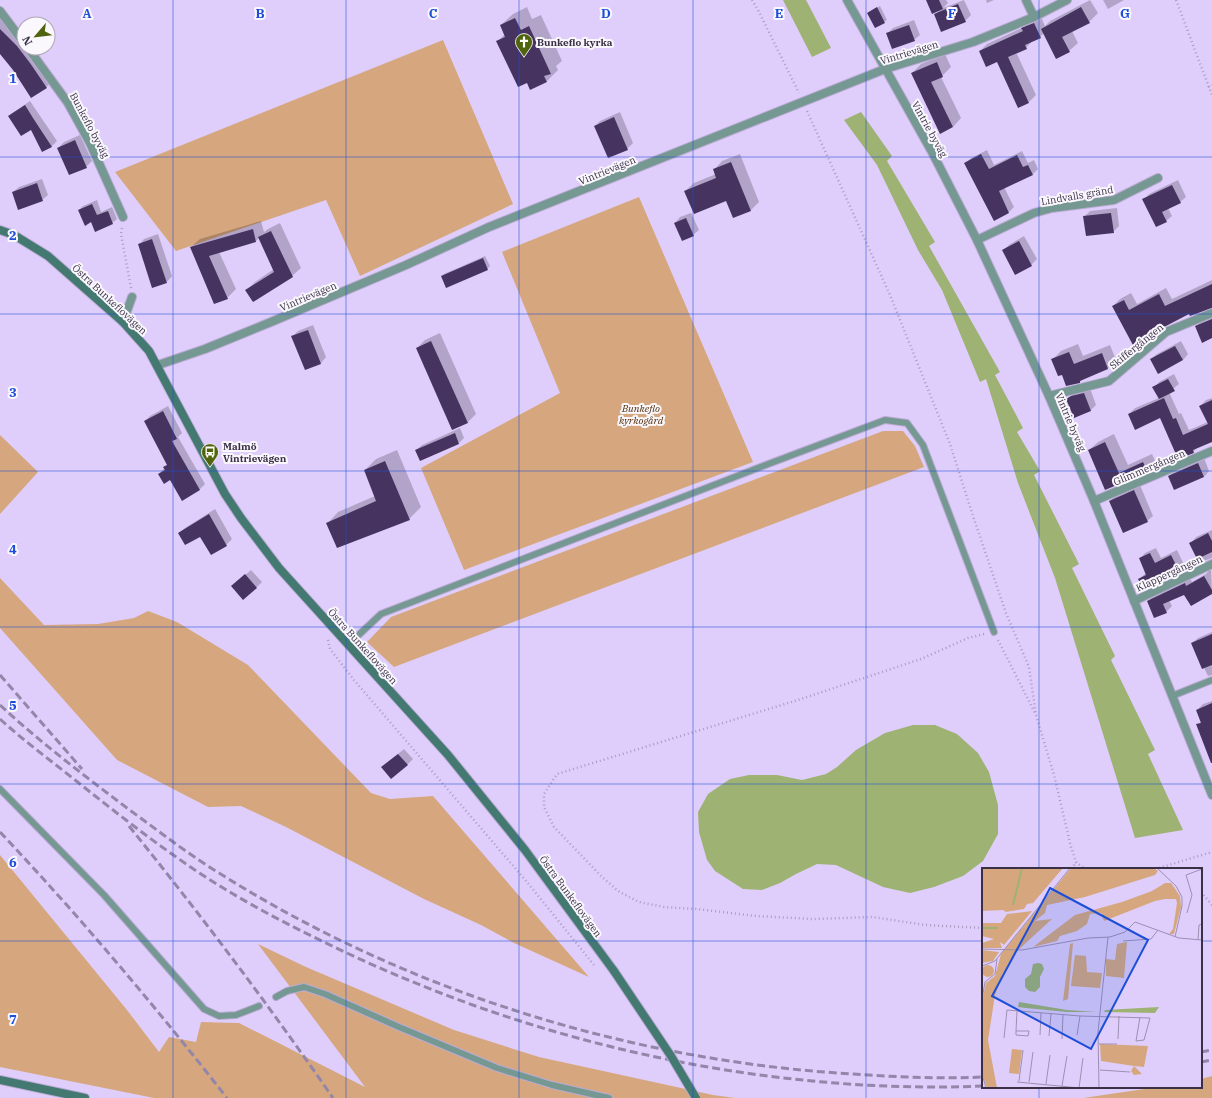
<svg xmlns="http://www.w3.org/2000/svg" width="1212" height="1098" font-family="'IBM Plex Serif',serif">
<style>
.green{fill:#d6a77e}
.water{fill:#9eb273}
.shadow{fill:#0003}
.building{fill:#463360}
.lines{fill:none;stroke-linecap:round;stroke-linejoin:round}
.lane-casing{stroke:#baabd3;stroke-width:8}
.street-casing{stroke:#baabd3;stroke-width:10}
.secondary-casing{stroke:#baabd3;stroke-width:10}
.path{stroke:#aa9cc1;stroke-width:2.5;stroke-dasharray:1 3;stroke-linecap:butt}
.lane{stroke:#769892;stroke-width:6}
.street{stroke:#769892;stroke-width:8}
.secondary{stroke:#437971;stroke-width:8}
.rail{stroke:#9386a8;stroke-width:3;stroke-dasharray:8 4;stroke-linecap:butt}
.secondary-bridge-casing{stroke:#baabd3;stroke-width:10;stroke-linecap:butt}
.secondary-bridge{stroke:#437971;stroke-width:8}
.grid{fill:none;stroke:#1d4ed8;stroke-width:1;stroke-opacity:0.55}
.labels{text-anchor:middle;stroke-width:4;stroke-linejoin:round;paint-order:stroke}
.poi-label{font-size:10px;font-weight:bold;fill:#393046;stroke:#faf7fd;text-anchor:start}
.street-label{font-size:10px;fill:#393046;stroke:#faf7fd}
.park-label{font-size:10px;font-style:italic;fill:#512e08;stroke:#faf7fd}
.inset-river{fill:none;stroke:#9eb273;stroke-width:2}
.inset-road{fill:none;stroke:#9d8fb3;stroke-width:1}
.view{fill:#1d4ed8;fill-opacity:0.15;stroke:#1d4ed8;stroke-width:2}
.inset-edge{fill:none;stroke:#393046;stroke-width:2}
.grid-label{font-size:13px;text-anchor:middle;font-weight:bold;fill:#1d4ed8;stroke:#faf7fd;stroke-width:4;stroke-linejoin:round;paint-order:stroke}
</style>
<rect width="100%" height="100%" fill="#dfcefb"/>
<g class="green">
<polygon points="443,40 513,204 360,276 326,200 176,251 115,172"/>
<polygon points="639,197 753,462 464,570 421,468 560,393 502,252"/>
<polygon points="883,431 903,431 915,446 924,467 394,667 367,642 391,617"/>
<polygon points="0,435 38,472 0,514"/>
<polygon points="0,578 44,625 98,624 134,618 148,611 177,622 248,665 371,793 390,799 433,796 589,977 514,943 481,925 424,899 286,827 241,806 208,807 117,760 0,628"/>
<polygon points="0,855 127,1010 159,1052 169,1037 196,1042 201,1022 239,1023 365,1087 258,944 306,967 454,1030 539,1057 713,1095 735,1098 154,1098 0,1067"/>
<polygon points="1212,1076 1212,1098 1083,1098 1158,1087 1201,1087 1201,1079"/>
</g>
<g class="water">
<polygon points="783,0 806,0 831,48 812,57"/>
<polygon points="861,112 892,156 887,161 935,242 929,246 1000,372 995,375 1023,428 1017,432 1040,471 1034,475 1079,564 1072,568 1115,656 1111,660 1155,750 1148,754 1183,830 1135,838 1055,578 1018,483 986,379 980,382 942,290 918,250 877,165 844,120"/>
<polygon points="913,725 935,725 957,734 978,753 989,772 998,805 998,834 983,861 963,876 934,887 910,893 883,887 836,865 817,864 796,874 780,883 762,890 743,889 715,871 707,860 699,832 698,812 708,794 730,779 749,775 777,775 802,780 826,774 837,767 856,750 885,733"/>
</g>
<g class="shadow">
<polygon points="926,0 946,0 948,3 943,8 964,0 971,15 965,21 935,15 940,9"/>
<polygon points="986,0 994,0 987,3"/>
<polygon points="1090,0 1098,13 1089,22 1072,31 1078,43 1069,51 1044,33 1040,37 1033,40 1026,48 1016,52 1036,95 1029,102 998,60 980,51 987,44 1024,27 1030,22 1041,17 1045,26 1050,21"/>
<polygon points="1103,0 1124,0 1108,9"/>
<polygon points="880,6 887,20 875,27 868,13"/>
<polygon points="527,7 532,19 541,15 562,61 556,66 558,70 547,81 527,82 498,41 505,34 501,25 513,14"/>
<polygon points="1,19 24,43 24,48 28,48 52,82 46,87 13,69 0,52 0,20"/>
<polygon points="914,20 920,35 914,40 887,34 893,28"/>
<polygon points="945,54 951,67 941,77 961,118 953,127 912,73 921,64"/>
<polygon points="30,101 57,141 52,146 42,150 31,129 9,116 14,112"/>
<polygon points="620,112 633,143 627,149 595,126 600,121"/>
<polygon points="80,135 92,161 86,167 58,148 64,142"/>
<polygon points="987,150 994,165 1022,151 1028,163 1034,160 1038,169 1033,174 1004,187 1014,207 1009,212 994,220 966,163 971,158"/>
<polygon points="740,154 759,202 751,210 726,200 685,191 694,183 716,174 714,170 722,161"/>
<polygon points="42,179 48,195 42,200 13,192 19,187"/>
<polygon points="1178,180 1186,197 1180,202 1168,208 1172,216 1166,221 1144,200 1149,194"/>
<polygon points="97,200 101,212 112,207 117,219 112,223 91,221 79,210 83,206"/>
<polygon points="1117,208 1119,226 1113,232 1084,217 1090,211"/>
<polygon points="691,213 699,230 693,235 675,223 680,217"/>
<polygon points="261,221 264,232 268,229 280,223 301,268 292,276 246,291 255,282 274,269 260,237 256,241 219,252 236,289 227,298 191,247 200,239"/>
<polygon points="158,234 172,276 167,282 139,245 144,239"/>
<polygon points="1024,236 1037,259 1031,265 1003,250 1009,245"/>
<polygon points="485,256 490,266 487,269 442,277 444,274"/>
<polygon points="1212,280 1212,307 1190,312 1151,333 1144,340 1134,345 1113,306 1120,299 1131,293 1137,304 1166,288 1172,299"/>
<polygon points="1212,315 1212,337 1196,326 1203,319"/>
<polygon points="313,325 326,357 321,363 306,369 292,337 298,331"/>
<polygon points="440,333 476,414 468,422 417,348 425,340"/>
<polygon points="1181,341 1188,354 1183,360 1151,359 1157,354"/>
<polygon points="1078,344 1083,356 1110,345 1116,360 1108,368 1083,378 1080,382 1062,374 1052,360 1061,351"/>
<polygon points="1174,374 1179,384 1169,392 1179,414 1181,413 1189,430 1208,422 1200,406 1206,400 1212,398 1212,439 1199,446 1193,452 1161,417 1129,414 1135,408 1159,398 1154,388 1159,382"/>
<polygon points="1090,388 1096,405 1091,410 1074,416 1068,399 1073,394"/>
<polygon points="168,406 182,433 178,437 205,484 200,489 183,499 171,479 159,474 168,464 145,421 150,416"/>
<polygon points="460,428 464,438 459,443 421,460 416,450 422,445"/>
<polygon points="1114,434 1128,465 1152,454 1156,463 1147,471 1106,489 1089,450 1098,442"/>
<polygon points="397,450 421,507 409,519 337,547 327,524 338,512 375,496 365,470 376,459"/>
<polygon points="1204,458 1209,471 1204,477 1169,476 1175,470"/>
<polygon points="1140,485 1153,516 1147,521 1110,501 1116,495"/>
<polygon points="215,509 232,539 226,545 200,535 179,533 185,528"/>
<polygon points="1212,530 1212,558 1200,562 1191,543 1196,537"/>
<polygon points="1156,548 1161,558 1177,550 1185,567 1179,572 1139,579 1146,573 1140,559 1145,553"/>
<polygon points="1211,568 1212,593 1185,593 1169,600 1172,606 1166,612 1148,601 1153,596 1190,578 1192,582 1206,574"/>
<polygon points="251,570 262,582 256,588 238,581"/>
<polygon points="1212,632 1212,675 1208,676 1192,643 1198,638"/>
<polygon points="1212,701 1212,740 1197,725 1202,721 1197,710 1203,704"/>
<polygon points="404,749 413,759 407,765 388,762"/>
</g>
<g class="building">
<polygon points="926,0 939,0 943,9 932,14"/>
<polygon points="958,4 966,22 941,32 934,14"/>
<polygon points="877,7 885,23 875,28 867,13"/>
<polygon points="1081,7 1090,23 1062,37 1070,52 1056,59 1041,29"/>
<polygon points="515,18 521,30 529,26 551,74 544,76 547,82 530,90 527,83 518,87 496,41 505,37 500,25"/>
<polygon points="1034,23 1041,38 1025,45 1027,49 1008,57 1029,103 1018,108 997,62 986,67 979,51 1023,31 1021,28"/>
<polygon points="909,25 915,41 892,49 886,33"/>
<polygon points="0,29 17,46 30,63 47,88 31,98 13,70 0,54"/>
<polygon points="937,62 943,77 931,82 953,127 940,134 911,73"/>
<polygon points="25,105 33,118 52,147 42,152 31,130 21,136 8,116"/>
<polygon points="614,117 628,150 608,158 594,126"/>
<polygon points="75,140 87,168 69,175 57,148"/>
<polygon points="981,154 989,169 1017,155 1023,167 1028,165 1033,175 999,191 1009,213 994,221 964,163"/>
<polygon points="731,162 751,211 733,218 726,201 694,214 684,191 716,178 713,169"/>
<polygon points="37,183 43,201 18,210 12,192"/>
<polygon points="1172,185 1181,203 1162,212 1167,222 1156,227 1142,199"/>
<polygon points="92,204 97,215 108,211 113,224 95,232 91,222 85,226 78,210"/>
<polygon points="1111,213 1114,233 1086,236 1083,216"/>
<polygon points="686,218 694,236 682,241 674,223"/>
<polygon points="253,229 256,242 209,256 228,299 214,304 190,247"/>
<polygon points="271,231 293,277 253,302 245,290 274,272 258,237"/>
<polygon points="152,239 167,283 152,288 138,244"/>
<polygon points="1019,241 1032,266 1015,275 1002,250"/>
<polygon points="483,258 488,270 446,288 441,276"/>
<polygon points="1212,284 1212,308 1190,316 1189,314 1143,338 1144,341 1134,347 1112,306 1124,300 1129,310 1159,294 1165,306"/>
<polygon points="1212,319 1212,338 1202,343 1195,326"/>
<polygon points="308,330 321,364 305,370 291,336"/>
<polygon points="431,341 468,423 452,430 416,348"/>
<polygon points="1175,346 1183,360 1158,374 1150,359"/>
<polygon points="1069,352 1074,364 1102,353 1108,369 1080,381 1080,383 1066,386 1062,375 1058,376 1051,359"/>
<polygon points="1168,379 1175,391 1159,399 1152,387"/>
<polygon points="1084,393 1091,411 1074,418 1066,399 1071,396"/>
<polygon points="1164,398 1173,419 1176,418 1183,435 1208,424 1199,406 1212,400 1212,442 1193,450 1194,453 1178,459 1160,418 1135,430 1128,414"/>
<polygon points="163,411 177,439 172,441 200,490 182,501 170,480 164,484 158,474 165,470 163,467 167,465 144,421"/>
<polygon points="455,433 459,444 420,461 415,450"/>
<polygon points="1105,442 1119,473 1143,462 1148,472 1105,490 1088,450"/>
<polygon points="385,461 410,520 337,548 326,523 376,501 364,470"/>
<polygon points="1198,463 1204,477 1174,490 1168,476"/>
<polygon points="1134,490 1148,522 1123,533 1109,501"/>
<polygon points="209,514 227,546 211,555 200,537 185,545 178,533"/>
<polygon points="1208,533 1212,541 1212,552 1197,559 1189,543"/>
<polygon points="1150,553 1155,563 1171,555 1180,573 1144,590 1138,579 1146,575 1139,558"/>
<polygon points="245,574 257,588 243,600 231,586"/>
<polygon points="1204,576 1212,590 1212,594 1191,606 1184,595 1163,604 1167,613 1154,618 1147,601 1185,583 1186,586"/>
<polygon points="1212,634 1212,665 1202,669 1191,643"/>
<polygon points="1212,703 1212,763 1211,763 1196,724 1201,723 1196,710"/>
<polygon points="398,754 408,765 391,779 381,767"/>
</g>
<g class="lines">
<g class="lane-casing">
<g id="lane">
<polyline points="349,644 381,614 763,466 885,420 907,423 923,445 994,632"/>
<polyline points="1172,696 1212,680"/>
<polyline points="0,789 104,895 204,1009 219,1016 236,1015 259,1006"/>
<polyline points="276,997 287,991 304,987 325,994 399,1027 497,1068 552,1085 609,1098"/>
</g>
</g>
<g class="street-casing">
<g id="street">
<polyline points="847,0 932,152 977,240 1049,396 1094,501 1212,795"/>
<polyline points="1026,0 1034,17"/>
<polyline points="0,11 24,43"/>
<polyline points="28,48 68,103 90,143 123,217"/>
<polyline points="977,240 1034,213 1052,208 1114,200 1158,178"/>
<polyline points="123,322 132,297"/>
<polyline points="158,365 205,349 271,322 406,265 489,227 885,69 973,42 1034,17 1067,0"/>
<polyline points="1049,396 1109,381 1166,332 1212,313"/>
<polyline points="1094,501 1212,451"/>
<polyline points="1134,601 1212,564"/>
</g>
</g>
<g class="secondary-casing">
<g id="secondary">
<polyline points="0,230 14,235 48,256 123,322 149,351 225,494 241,518 279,568 448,755 525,850 614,971"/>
<polyline points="0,1080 85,1098"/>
</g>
</g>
<g class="path">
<polyline points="752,0 758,10 799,93"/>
<polyline points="1176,0 1212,95"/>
<polyline points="1208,87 1212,85"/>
<polyline points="807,111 890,295 950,444 973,516 1006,613 1029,667 1036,715 1054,775 1071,847 1076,862 1085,869"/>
<polyline points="122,228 121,234 131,288"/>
<polyline points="328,640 330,649 354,680 527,882 594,965"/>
<polyline points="998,640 1036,715"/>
<polyline points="1159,868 1212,852"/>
<polyline points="1072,869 1076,862"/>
<polyline points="1144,869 1166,869"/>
<polyline points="1201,892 1212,905"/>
<polyline points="983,928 925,925 873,917 813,919 756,916 697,909 664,907 639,902 618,891 601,876 554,827 544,807 544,794 557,774 798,700 921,659 968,638 984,634"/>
</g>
<use href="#lane" class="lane"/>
<use href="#street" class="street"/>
<use href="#secondary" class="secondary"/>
<g class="rail">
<polyline points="0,675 82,769"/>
<path d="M 0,705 C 41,743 86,777 131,811 C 160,832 188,854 219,873 C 408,992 631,1061 853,1074 C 896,1077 940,1079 983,1077"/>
<path d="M 0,719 C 24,741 50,760 75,780 C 109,807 143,834 179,859 C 224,891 274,918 324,942 C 493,1025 676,1074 864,1085 C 904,1087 943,1088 983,1086"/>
<path d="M 129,826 C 200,914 268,1004 333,1098"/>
<path d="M 0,832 C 80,917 155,1006 227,1098"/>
<polyline points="1201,1052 1212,1050"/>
<polyline points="1201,1062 1212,1060"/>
</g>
<g class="secondary-bridge-casing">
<polyline id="secondary-bridge" points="614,971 671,1056 696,1098"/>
</g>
<use href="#secondary-bridge" class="secondary-bridge"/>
</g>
<path class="grid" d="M 173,0 L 173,1098M 346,0 L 346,1098M 519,0 L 519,1098M 693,0 L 693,1098M 866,0 L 866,1098M 1039,0 L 1039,869M 0,157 L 1212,157M 0,314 L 1212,314M 0,471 L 1212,471M 0,627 L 1212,627M 0,784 L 1212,784M 0,941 L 983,941M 1201,941 L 1212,941M 1039,1087 L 1039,1098"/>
<defs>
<g id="church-pin" transform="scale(0.9)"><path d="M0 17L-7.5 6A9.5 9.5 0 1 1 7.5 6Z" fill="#50640e" stroke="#faf7fd"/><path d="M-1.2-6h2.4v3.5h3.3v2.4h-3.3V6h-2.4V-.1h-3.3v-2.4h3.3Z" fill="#fff"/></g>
<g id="bus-pin" transform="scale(0.9)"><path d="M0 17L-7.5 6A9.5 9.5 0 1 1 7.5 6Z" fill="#50640e" stroke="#faf7fd"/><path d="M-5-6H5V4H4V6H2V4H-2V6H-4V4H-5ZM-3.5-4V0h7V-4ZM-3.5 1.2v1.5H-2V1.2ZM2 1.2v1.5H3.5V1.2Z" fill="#fff"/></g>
</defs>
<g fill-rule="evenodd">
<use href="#church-pin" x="524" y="42"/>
<use href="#bus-pin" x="210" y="452"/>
</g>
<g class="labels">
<g class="poi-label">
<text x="537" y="46">Bunkeflo kyrka</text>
<text x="223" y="450">Malmö<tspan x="223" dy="12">Vintrievägen</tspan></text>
</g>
<g class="street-label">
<text transform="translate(909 52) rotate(-17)" y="4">Vintrievägen</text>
<text transform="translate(90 125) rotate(62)" y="4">Bunkeflo byväg</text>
<text transform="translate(930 129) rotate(61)" y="4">Vintrie byväg</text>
<text transform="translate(607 170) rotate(-22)" y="4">Vintrievägen</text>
<text transform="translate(1077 195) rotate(-10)" y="4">Lindvalls gränd</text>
<text transform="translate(308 296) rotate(-23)" y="4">Vintrievägen</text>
<text transform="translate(110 299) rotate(43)" y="4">Östra Bunkeflovägen</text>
<text transform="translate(1136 346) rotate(-39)" y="4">Skiffergången</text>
<text transform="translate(1071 422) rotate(67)" y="4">Vintrie byväg</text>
<text transform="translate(1149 467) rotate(-23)" y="4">Glimmergången</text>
<text transform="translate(1169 573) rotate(-25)" y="4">Klappergången</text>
<text transform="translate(363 646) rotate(48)" y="4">Östra Bunkeflovägen</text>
<text transform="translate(571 896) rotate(54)" y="4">Östra Bunkeflovägen</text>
</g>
<g class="park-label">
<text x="641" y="412">Bunkeflo<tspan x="641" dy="12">kyrkogård</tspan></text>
</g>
</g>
<g transform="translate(982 868)">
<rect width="220" height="220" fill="#dfcefb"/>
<path d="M 0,0 L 81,0 L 51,35 L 45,36 L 42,41 L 24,44 L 21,42 L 0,43 ZM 89,0 L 172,0 L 176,3 L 173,7 L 103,29 L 65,37 L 63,45 L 53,53 L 70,51 L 34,84 L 21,106 L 13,127 L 6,172 L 15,220 L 5,220 L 0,205 L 0,133 L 4,115 L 13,108 L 19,86 ZM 183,15 L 189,15 L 198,28 L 199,39 L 192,66 L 187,66 L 191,61 L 195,35 L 194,31 L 183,31 L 173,33 L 122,53 L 119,45 L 108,46 L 105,56 L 95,63 L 78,68 L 75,73 L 51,79 L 93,47 L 140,34 L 170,23 ZM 50,43 L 22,77 L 18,74 L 20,80 L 0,80 L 0,75 L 12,71 L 0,68 L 0,55 L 19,55 L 25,46 ZM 145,74 L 142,110 L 124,108 L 124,91 L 133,92 L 135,76 ZM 91,75 L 86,131 L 81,133 L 88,76 ZM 0,82 L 17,84 L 11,93 L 0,95 ZM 93,87 L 104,88 L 105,104 L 120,105 L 118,120 L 89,118 ZM0 103a6 6 0 1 1 12 0a6 6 0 1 1-12 0ZM 118,176 L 166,178 L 162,199 L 152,198 L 160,206 L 152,207 L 149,203 L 152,198 L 119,193 ZM 30,181 L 40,182 L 37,206 L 27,205 Z" fill="#d6a77e"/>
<path d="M 56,95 L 60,96 L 62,101 L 58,109 L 58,119 L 53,124 L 47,123 L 43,119 L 43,111 L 49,106 L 51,96 ZM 37,134 L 85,142 L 115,144 L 85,144 L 44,140 L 36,139 ZM 177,139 L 173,145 L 122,144 L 123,142 Z" fill="#9eb273"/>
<path class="inset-river" d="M 31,37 L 40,0M 0,60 L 16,60"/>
<path class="inset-road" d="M 175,0 L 194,18 L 200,29 L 200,38 L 193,69M 205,45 L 210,27 L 204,7 L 220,1M 216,72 L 217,57 L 220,56M 141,73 L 169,71 L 176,62M 0,81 L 40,82 L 106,70 L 128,69 L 143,64 L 153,54 L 197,70 L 220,72M 0,98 L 13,93 L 88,0M 0,131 L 3,114 L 13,106 L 15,91M 34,163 L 47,163 L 46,168 L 34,167 L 34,163 L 35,143M 58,167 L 59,145M 95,167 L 98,148M 67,168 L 69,146M 22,170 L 25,142 L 98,148 L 168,150 L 162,172 L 154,173 L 158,149M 80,171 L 81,147M 136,171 L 137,148M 117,176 L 135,176M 118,202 L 148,204M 0,206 L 4,220M 37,213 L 41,182M 35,214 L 98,220M 47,214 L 51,184M 64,216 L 68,187M 80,218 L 85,188M 97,220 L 101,190M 117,220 L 116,164 L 126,69"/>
<path class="view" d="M 68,20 L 166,72 L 109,181 L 10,128 Z"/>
<rect width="220" height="220" class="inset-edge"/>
</g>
<g class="grid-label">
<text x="87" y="18">A</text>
<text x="260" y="18">B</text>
<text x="433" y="18">C</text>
<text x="606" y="18">D</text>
<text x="779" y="18">E</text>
<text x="952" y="18">F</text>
<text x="1125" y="18">G</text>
<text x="13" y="83">1</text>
<text x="13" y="240">2</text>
<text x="13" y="397">3</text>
<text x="13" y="554">4</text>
<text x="13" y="710">5</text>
<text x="13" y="867">6</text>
<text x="13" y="1024">7</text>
</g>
<g transform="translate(36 36) rotate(242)"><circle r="19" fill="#faf7fd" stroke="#ada7b4"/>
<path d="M0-3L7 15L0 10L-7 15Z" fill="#50640e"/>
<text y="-6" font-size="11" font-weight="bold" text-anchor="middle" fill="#393046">N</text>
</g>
</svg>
